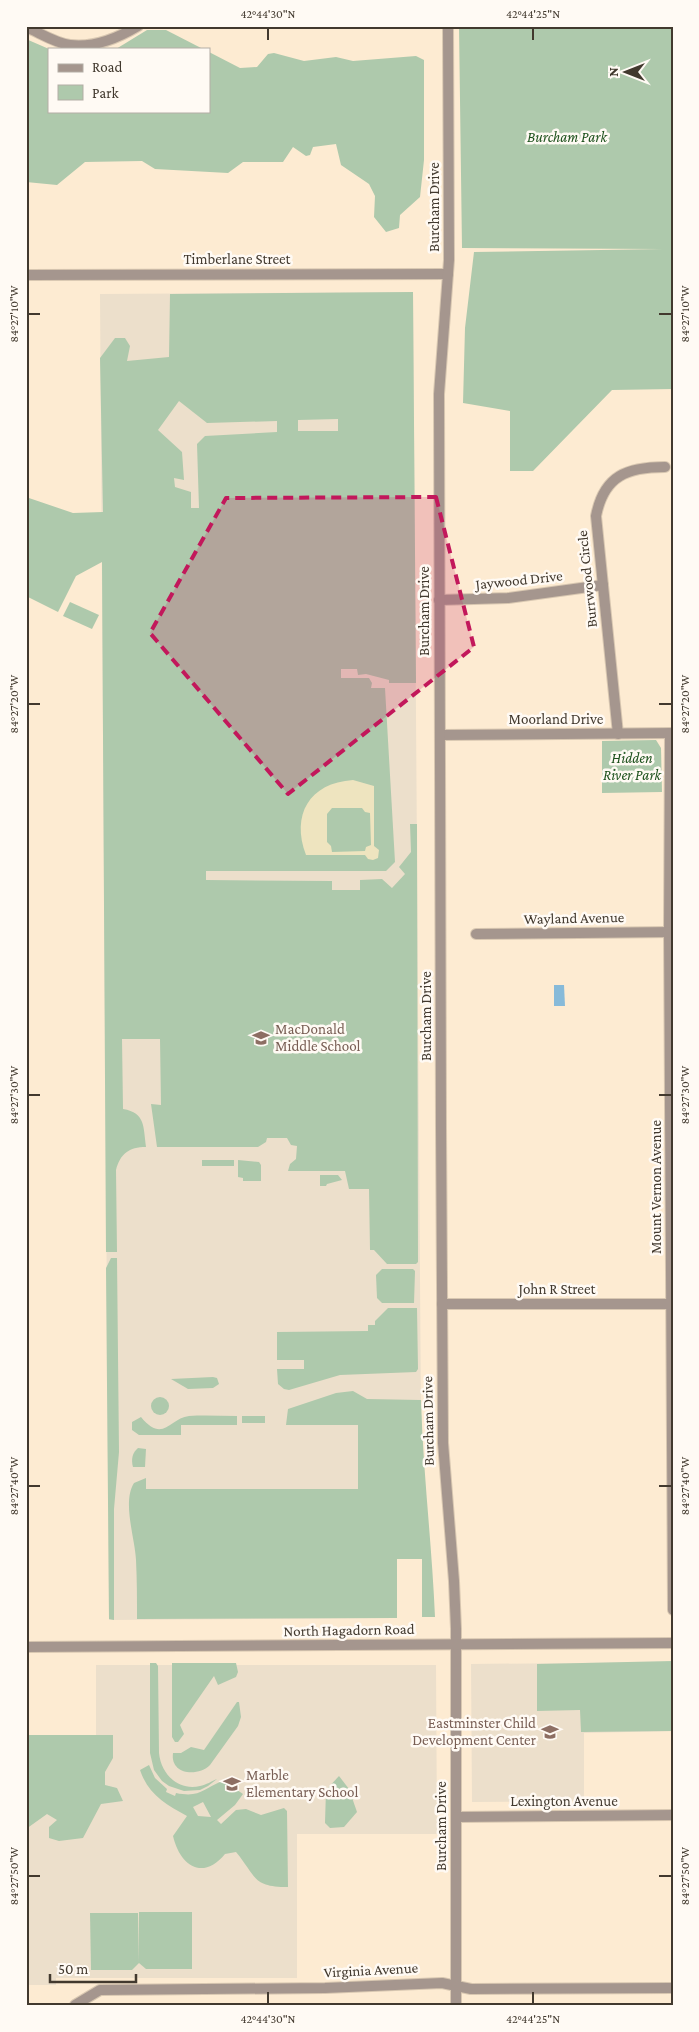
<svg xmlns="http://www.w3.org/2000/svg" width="699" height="2032" font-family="'Crimson Pro',serif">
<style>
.education{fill:#ecdfcb}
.green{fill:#aec9ac;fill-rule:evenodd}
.sand{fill:#eee4bf;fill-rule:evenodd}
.water{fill:#87bad9}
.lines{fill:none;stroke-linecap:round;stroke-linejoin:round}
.minor-casing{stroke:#d8c7b1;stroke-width:12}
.tertiary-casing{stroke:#d8c7b1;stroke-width:12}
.minor{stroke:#a5968e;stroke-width:10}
.tertiary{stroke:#a5968e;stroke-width:10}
.marked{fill:#c2185b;fill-opacity:0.2;stroke:#c2185b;stroke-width:4;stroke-dasharray:10 6;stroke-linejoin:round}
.ticks{fill:none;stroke:#42392e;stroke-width:2}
.labels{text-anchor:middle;stroke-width:5;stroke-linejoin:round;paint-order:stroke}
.park-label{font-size:15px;font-style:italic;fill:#1d511c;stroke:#fffaf4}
.street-label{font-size:15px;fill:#42392e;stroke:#fffaf4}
.education-label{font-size:15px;fill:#785e54;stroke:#fffaf4;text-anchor:start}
.neatline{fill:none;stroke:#42392e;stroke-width:2}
.ticks-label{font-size:12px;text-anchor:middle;fill:#42392e}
</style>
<rect width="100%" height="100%" fill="#fdebd2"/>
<g class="education">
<polygon points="413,292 422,1559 396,1559 397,1618 109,1620 100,294"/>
<polygon points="673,1662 673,1731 584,1733 584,1801 472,1802 471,1664"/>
<polygon points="96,1665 436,1665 437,1834 297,1834 297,1978 56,1978 56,1985 26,1985 26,1735 96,1735"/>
</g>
<g class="green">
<polygon points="459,26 673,26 673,389 612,390 533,471 510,471 510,411 463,403 465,328 474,252 663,249 462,248"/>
<polygon points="147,30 166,30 203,49 116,49"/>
<polygon points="26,39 49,49 49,111 209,111 209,52 240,68 257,67 268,54 274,53 304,61 336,57 353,61 416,56 424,60 424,160 420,197 400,215 399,228 386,232 374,217 375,196 369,184 341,165 336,144 313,147 310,155 306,156 293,147 283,162 243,162 228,173 155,169 142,161 85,162 57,185 26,182"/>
<path d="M 413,292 L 416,683 L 389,683 L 389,680 L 366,674 L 358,675 L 357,669 L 341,669 L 341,678 L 369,678 L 372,683 L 371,688 L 385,688 L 395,862 L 386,871 L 206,871 L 206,880 L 332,881 L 332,890 L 360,890 L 360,880 L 382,879 L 392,888 L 405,874 L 399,867 L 411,852 L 410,824 L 417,824 L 418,1262 L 416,1264 L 387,1264 L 374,1250 L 370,1250 L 369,1189 L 349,1189 L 345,1171 L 288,1171 L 290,1164 L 296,1159 L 297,1146 L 291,1145 L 287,1138 L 267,1138 L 266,1142 L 258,1147 L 157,1147 L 151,1104 L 161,1105 L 160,1039 L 122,1039 L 123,1109 C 146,1113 143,1127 146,1147 C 129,1147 120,1154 116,1170 L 117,1252 L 106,1252 L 102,562 L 76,576 L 58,612 L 26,596 L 26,497 L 73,513 L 103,512 L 100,358 L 115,338 L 125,338 L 130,346 L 127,361 L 169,357 L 170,294 ZM 179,401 L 207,423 L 277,421 L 277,432 L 205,436 L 197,444 L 199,508 L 191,508 L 191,492 L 175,487 L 174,478 L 184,480 L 182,452 L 158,430 ZM 338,419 L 338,431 L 298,431 L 298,420 Z"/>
<polygon points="70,602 99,615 92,629 63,616"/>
<polygon points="656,740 661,748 662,792 602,793 602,741"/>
<rect x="202" y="1160" width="32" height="6"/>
<polygon points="238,1160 259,1162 261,1165 261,1181 243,1181 243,1178 238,1177"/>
<polygon points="320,1175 338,1175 342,1180 327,1184 326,1186 320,1186"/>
<polygon points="111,1258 117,1258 119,1452 114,1509 114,1620 109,1619 106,1268"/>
<polygon points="382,1269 413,1269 415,1271 414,1303 382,1303 377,1298 376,1275"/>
<polygon points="388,1308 417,1308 418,1369 416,1372 340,1375 289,1390 284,1389 278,1384 277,1369 304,1369 304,1360 277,1360 277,1332 368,1331 368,1325 375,1325 375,1321"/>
<polygon points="213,1377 217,1378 219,1384 213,1388 188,1389 171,1379"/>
<path d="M 353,1391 L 367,1399 L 421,1400 C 423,1473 432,1545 435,1617 L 422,1617 L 422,1559 L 397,1559 L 397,1618 L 137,1619 C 137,1600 137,1580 136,1560 C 135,1538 122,1502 134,1483 L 146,1478 L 146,1489 L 358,1489 L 358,1425 L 286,1425 L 288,1409 L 336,1393 Z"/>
<circle cx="160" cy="1406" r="9"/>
<path d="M 237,1416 L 237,1425 L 181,1425 L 181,1435 L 139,1435 L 132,1430 L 132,1422 L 141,1417 C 163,1444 170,1418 189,1416 C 205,1415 221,1416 237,1416 Z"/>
<rect x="242" y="1416" width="23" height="7"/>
<path d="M 138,1448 L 146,1449 L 145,1467 L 133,1467 C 131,1460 132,1453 138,1448 Z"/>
<polygon points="673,1661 673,1731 581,1732 580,1710 537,1711 537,1664"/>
<path d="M 150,1663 L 156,1663 L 158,1666 L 159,1753 C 161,1774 178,1791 200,1786 C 206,1785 212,1781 217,1779 L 208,1786 L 200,1790 L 184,1791 L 169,1786 L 162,1781 L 154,1770 L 150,1753 Z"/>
<polygon points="172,1663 236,1663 238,1672 236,1677 218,1685 214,1676 180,1725 184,1734 178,1742 175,1742 172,1737"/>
<path d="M 237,1702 L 239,1702 L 241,1717 L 238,1726 L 210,1765 C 198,1777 170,1775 173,1753 L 181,1753 L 191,1747 L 204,1750 Z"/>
<polygon points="26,1735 113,1735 113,1758 105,1772 105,1785 117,1788 123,1801 101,1804 83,1838 59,1841 49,1838 49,1827 57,1820 47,1814 26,1829"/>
<path d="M 149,1765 L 155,1778 L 167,1789 L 166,1792 L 175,1796 L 176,1793 C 200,1798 203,1789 222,1781 L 227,1783 L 243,1794 L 235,1805 L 217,1820 L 221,1824 L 236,1810 L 246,1809 L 261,1815 L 284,1808 L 287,1811 L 288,1887 C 252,1887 256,1876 236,1852 L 225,1854 C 203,1881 180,1866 173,1836 L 187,1816 C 165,1804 148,1794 140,1770 ZM 203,1802 L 211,1817 L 198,1816 L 193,1807 Z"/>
<polygon points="339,1776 349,1789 357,1812 344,1827 330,1828 325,1823 326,1790"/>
<polygon points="139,1912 192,1912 192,1969 146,1969 139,1963"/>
<polygon points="90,1913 138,1913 139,1963 132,1970 91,1970"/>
</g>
<path class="sand" d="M 353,780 L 374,786 L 374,846 L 379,850 L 378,858 L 373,860 L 368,859 L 365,855 L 306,855 C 291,815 309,783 353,780 ZM 332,808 L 362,808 L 365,812 L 370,813 L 371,845 L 366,847 L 365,851 L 332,852 L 331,846 L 327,842 L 327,814 Z"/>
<polygon class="water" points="554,985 564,985 565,1006 554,1006"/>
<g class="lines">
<g class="minor-casing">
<g id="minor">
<path d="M 26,27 C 40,33 55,43 70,45 C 94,48 118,38 138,26"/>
<polyline points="26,275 448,274"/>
<polyline points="439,600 508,598 603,585"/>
<polyline points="670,733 669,932 673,1610"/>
<path d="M 618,734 L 596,516 C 604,475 628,467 665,467"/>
<polyline points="440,735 673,733"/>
<polyline points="476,934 673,932"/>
<polyline points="442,1304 673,1304"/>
<polyline points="456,1817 673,1815"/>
<polyline points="75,2005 100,1990 325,1988 442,1983 471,1989 673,1988"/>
</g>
</g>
<g class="tertiary-casing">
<g id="tertiary">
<polyline points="448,26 449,260 439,394 441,1127 443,1443 454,1581 456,1629 456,2006"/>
<polyline points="26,1647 673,1643"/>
</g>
</g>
<use href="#minor" class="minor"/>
<use href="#tertiary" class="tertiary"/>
</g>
<path class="marked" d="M 436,497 L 474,647 L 288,794 L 150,633 L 226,498 Z"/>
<path class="ticks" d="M 268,28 L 268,40M 533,28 L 533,40M 28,314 L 40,314M 659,314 L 672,314M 28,704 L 40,704M 659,704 L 672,704M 28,1095 L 40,1095M 659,1095 L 672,1095M 28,1486 L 40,1486M 659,1486 L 672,1486M 28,1876 L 40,1876M 659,1876 L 672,1876M 268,1992 L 268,2004M 533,1992 L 533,2004"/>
<defs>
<g id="school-bare" transform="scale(1.35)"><path d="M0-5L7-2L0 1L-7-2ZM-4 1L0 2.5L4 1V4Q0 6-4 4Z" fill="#8d6e63" stroke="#fffaf4" stroke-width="2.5" paint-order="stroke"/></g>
</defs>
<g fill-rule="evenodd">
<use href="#school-bare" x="261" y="1038"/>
<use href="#school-bare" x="550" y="1732"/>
<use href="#school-bare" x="232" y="1784"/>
</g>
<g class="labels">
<g class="park-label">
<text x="567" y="142">Burcham Park</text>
<text x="632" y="763">Hidden<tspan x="632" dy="17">River Park</tspan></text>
</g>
<g class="street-label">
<text transform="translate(434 207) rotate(-90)" y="5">Burcham Drive</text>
<text x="237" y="264">Timberlane Street</text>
<text transform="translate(587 579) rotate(-96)" y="5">Burrwood Circle</text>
<text transform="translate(519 580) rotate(-6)" y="5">Jaywood Drive</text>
<text transform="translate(424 611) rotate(-90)" y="5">Burcham Drive</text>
<text x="556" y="724">Moorland Drive</text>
<text transform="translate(574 918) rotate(-1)" y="5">Wayland Avenue</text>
<text transform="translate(426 1016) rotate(-90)" y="5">Burcham Drive</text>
<text transform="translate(656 1187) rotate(-90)" y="5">Mount Vernon Avenue</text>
<text x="557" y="1294">John R Street</text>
<text transform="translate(428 1421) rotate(-91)" y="5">Burcham Drive</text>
<text transform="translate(349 1630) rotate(-1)" y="5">North Hagadorn Road</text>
<text x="564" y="1806">Lexington Avenue</text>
<text transform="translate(441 1826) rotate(-90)" y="5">Burcham Drive</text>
<text transform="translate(371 1970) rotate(-3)" y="5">Virginia Avenue</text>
</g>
<g class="education-label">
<text x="275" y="1034">MacDonald<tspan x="275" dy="17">Middle School</tspan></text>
<text x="536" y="1728" text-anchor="end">Eastminster Child<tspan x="536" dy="17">Development Center</tspan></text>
<text x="246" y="1780">Marble<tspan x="246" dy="17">Elementary School</tspan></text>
</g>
</g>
<rect width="699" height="2032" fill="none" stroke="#fffaf4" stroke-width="55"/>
<rect x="48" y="48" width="162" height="65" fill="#fffaf4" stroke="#b3ada5"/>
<rect x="58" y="64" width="25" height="8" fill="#a5968e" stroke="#b3ada5"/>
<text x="92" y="72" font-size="15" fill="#42392e">Road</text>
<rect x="58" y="85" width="25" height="15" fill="#aec9ac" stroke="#b3ada5"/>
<text x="92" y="98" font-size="15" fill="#42392e">Park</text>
<g transform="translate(626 72) rotate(270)" stroke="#fffaf4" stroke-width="4" paint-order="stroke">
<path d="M0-4L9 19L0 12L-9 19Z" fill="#42392e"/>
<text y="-8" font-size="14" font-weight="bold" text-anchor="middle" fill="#42392e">N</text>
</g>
<path d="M50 1974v8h86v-8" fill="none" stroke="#42392e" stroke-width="2.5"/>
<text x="58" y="1974" font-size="15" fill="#42392e" stroke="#fffaf4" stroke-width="4" paint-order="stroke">50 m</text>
<rect x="28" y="28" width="644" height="1976" class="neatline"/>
<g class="ticks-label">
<text x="268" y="18">42°44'30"N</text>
<text x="533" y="18">42°44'25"N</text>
<text transform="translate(685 314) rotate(-90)" y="4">84°27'10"W</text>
<text transform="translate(14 314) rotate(-90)" y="4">84°27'10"W</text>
<text transform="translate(685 704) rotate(-90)" y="4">84°27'20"W</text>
<text transform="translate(14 704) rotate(-90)" y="4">84°27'20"W</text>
<text transform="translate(685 1095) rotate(-90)" y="4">84°27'30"W</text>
<text transform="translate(14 1095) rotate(-90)" y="4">84°27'30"W</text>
<text transform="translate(685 1486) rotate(-90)" y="4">84°27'40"W</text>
<text transform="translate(14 1486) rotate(-90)" y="4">84°27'40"W</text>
<text transform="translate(685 1876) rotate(-90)" y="4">84°27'50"W</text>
<text transform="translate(14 1876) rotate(-90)" y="4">84°27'50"W</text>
<text x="268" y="2023">42°44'30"N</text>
<text x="533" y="2023">42°44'25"N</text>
</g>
</svg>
